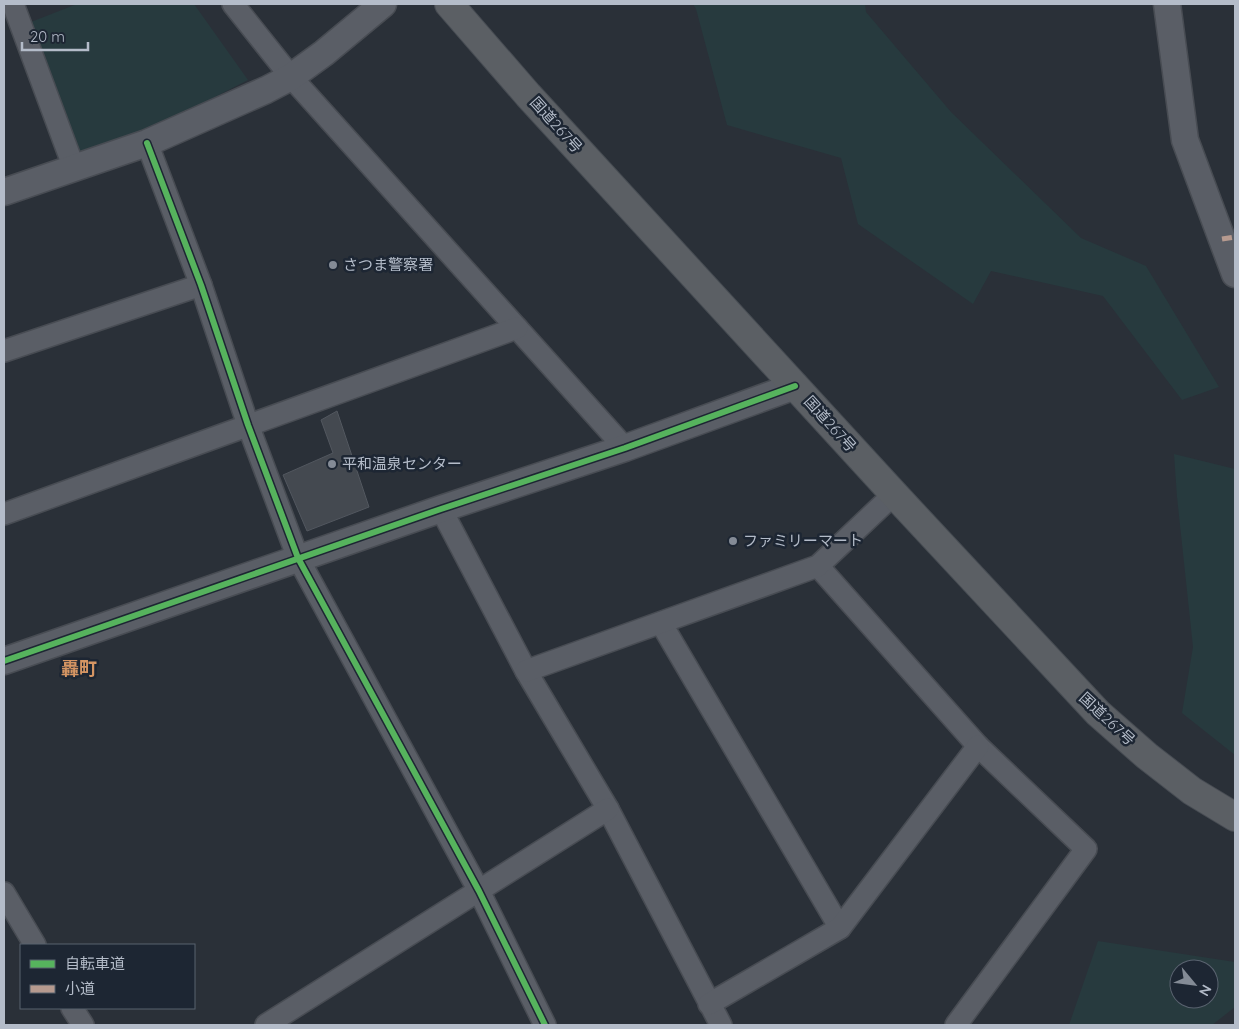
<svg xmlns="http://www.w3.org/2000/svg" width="1239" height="1029" font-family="Quicksand,'Noto Sans JP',sans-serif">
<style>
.green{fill:#273a3e;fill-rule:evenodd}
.building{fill:#444950;stroke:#52575f}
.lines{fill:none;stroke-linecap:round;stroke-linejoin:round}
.minor-casing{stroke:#484c53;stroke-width:24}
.tertiary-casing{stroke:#484c53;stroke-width:29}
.trunk-casing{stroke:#474c53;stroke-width:30}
.minor{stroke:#5a5e66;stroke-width:21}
.tertiary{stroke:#5a5e66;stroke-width:26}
.trunk{stroke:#5b5f64;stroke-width:28}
.quiet{stroke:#b69a8f;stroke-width:5;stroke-dasharray:10 5;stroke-linecap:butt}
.cycleway-casing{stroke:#1d2633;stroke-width:9}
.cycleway{stroke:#56b35d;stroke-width:6}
.poi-dot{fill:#848b96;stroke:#1d2633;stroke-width:2}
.labels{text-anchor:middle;stroke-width:5;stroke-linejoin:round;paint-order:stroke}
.street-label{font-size:15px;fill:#b4bcc9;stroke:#1d2633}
.poi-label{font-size:15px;fill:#b4bcc9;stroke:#1d2633;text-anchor:start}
.quarter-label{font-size:18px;font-weight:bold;fill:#d59563;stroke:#1d2633}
</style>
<rect width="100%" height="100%" fill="#2a3038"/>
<g class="green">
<polygon points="77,4 194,4 248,80 139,136 79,153 31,22"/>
<polygon points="693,4 865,4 866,12 951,112 1081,238 1146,266 1219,387 1182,400 1103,296 991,271 973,304 858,224 841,158 727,125 696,9"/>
<polygon points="1174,454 1235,469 1235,755 1182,713 1193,647 1177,497"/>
<path d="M 1098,941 L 1235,962 L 1235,1007 L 1212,1025 L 1069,1025 ZM 1179,969 L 1209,969 L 1209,999 L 1179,999 Z"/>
</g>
<polygon class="building" points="337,411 369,507 307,531 283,475 333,453 321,420"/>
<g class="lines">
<g class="minor-casing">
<g id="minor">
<polyline points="13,4 74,168"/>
<polyline points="233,4 291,77 625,448"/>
<polyline points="147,143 201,285 248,425 298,558 479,891 545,1025"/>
<polyline points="4,351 201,285"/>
<polyline points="441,509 526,671 608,809 721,1025"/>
<polyline points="4,514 517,328"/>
<polyline points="818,566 978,746 1086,849 956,1025"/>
<polyline points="661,623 840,928"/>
<polyline points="526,671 818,566 894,494"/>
<polyline points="4,893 35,945"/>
<polyline points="709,1004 840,928 978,746"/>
<polyline points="72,1008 83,1025"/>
<polyline points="266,1025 608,809"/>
</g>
</g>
<g class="tertiary-casing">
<g id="tertiary">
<polyline points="1167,4 1185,140 1235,274"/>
<polyline points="4,192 147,143 266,90 291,77 324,53 383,4"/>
<polyline points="4,661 441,509 625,448 795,386"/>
</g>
</g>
<g class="trunk-casing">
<polyline id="trunk" points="449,4 528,95 894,494 1098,713 1147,756 1192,791 1235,817"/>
</g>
<use href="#minor" class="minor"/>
<use href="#tertiary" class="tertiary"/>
<use href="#trunk" class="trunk"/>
<polyline class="quiet" points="1222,239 1235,237"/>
<g class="cycleway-casing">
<g id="cycleway">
<polyline points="147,143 201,285 248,425 298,558 479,891 545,1025"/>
<polyline points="4,661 441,509 625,448 795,386"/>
</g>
</g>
<use href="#cycleway" class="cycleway"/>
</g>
<g class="poi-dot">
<circle cx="333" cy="265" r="5"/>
<circle cx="332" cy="464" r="5"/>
<circle cx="733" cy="541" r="5"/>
</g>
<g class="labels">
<g class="street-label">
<text transform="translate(556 125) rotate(48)" y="5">国道267号</text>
<text transform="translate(830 424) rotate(48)" y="5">国道267号</text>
<text transform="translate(1107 719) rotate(43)" y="5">国道267号</text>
</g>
<g class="poi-label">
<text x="343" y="270">さつま警察署</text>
<text x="342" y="469">平和温泉センター</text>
<text x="743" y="546">ファミリーマート</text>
</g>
<g class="quarter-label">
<text x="79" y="675">轟町</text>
</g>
</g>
<rect width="1239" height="1029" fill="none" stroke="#b4bcc9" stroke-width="10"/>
<rect x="20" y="944" width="175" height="65" fill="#1d2633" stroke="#59626f"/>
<rect x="30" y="960" width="25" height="8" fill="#56b35d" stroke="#59626f"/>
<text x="65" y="969" font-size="15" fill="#b4bcc9">自転車道</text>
<rect x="30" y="985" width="25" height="8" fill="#b69a8f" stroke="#59626f"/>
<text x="65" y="994" font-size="15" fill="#b4bcc9">小道</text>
<g transform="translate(1194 984) rotate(119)"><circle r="24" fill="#1d2633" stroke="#59626f"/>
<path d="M0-4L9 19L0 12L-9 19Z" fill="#848b96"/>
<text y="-8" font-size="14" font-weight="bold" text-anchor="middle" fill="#b4bcc9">N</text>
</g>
<path d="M22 42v8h66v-8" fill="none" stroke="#b4bcc9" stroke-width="2.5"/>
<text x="30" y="42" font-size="15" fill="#b4bcc9" stroke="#1d2633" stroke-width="4" paint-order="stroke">20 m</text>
</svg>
